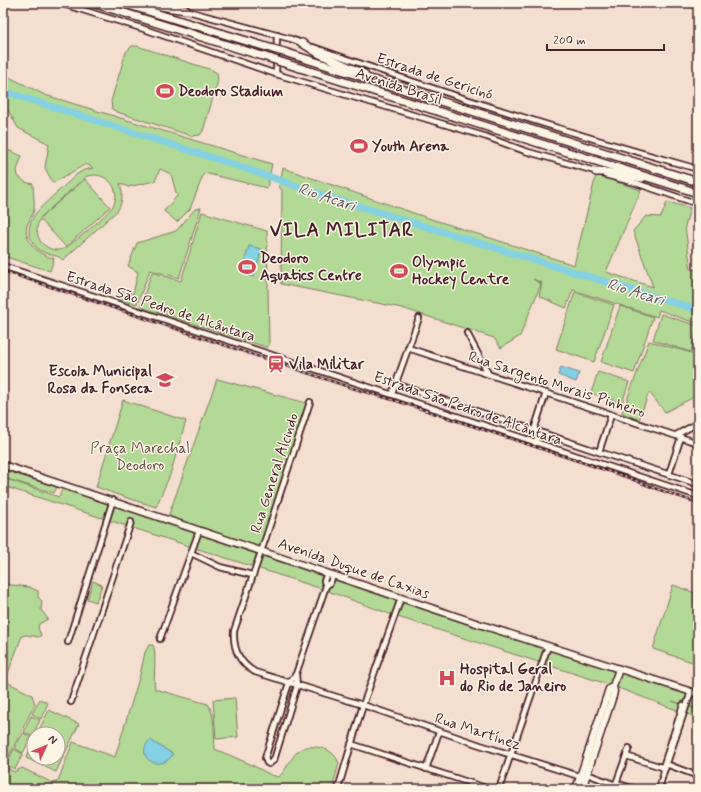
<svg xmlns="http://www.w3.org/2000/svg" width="701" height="792" font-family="Mynerve,sans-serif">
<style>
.green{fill:#b2d995;stroke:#7e7c60;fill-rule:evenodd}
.water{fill:#84d1e4;stroke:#6d8a9a}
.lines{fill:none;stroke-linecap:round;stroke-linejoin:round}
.river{stroke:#84d1e4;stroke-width:7}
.minor-casing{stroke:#4a1f2b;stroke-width:8}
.major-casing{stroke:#4a1f2b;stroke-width:9}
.highway-casing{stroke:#4a1f2b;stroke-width:10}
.minor{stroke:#fcf5e5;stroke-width:4.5}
.major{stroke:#fcf5e5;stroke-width:6}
.highway{stroke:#fcf5e5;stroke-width:7}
.rail-casing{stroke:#4a1f2b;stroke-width:2.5}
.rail{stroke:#fcf5e5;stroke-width:1;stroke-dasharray:3;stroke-linecap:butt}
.highway-bridge-casing{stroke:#4a1f2b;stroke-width:10;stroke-linecap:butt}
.highway-bridge{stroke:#fcf5e5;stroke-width:7}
.labels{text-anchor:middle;stroke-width:3;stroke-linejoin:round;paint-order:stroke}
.street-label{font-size:15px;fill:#4a1f2b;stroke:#fcf5e5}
.poi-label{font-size:15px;font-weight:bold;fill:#4a1f2b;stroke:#fcf5e5;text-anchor:start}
.park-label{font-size:15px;fill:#644e46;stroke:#fcf5e5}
.water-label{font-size:16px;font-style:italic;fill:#5b5462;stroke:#fcf5e5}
.district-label{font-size:19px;font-weight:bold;letter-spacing:1px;fill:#4a1f2b;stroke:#fcf5e5}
</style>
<rect width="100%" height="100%" fill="#f4ded0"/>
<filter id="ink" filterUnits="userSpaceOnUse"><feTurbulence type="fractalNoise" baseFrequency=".025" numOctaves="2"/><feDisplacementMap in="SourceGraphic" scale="8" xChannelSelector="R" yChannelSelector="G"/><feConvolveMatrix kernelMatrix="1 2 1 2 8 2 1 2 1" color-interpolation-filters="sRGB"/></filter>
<g filter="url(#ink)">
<g class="green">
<polygon points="132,46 137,46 212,70 217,73 218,81 203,131 200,135 192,136 117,112 112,109 111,101 126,52"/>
<path d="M 3,74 L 45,95 L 272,164 L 267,188 L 204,173 L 190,209 L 177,222 L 164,211 L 177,196 L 171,174 L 160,169 L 155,181 L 128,187 L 120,183 C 123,193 123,201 118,210 L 63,260 C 57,253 45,257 36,247 C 18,226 39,209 54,195 C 62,188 70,181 77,174 L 84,170 L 93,168 L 86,164 L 53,183 L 45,168 L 49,144 L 18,128 L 7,108 L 3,107 ZM 95,175 C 111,176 121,192 113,206 C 108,214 71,246 63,249 C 55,252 46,248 41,242 C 36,235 36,226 40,219 L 66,247 L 110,207 L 85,179 L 40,218 L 82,180 L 87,176 Z"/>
<path d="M 3,148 L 22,156 L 17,170 L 18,176 L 25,182 L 33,184 C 33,192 35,202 34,210 C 33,215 29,220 27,225 C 23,241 39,256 54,258 L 50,271 L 3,256 Z"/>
<polygon points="283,168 425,217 574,265 596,175 641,190 606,272 653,287 633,231 646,216 661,217 667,202 690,208 685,226 691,270 698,269 698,324 659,310 657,317 573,290 566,308 539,296 542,283 533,279 541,284 520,336 501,348 494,338 402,308 281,284 282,190 279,187"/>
<polygon points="201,208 179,278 150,270 137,304 117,300 120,289 133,294 138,272 128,266 137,243 176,231 195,209"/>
<polygon points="202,212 267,231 269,344 268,347 266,347 140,307 152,272 181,281"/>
<polygon points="575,292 614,305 594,362 556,349"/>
<polygon points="620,306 653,317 634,373 601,362"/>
<polygon points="661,314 698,326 691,352 653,340"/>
<polygon points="698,339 698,395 665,412 649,392 639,420 622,413 649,341 695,354"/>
<polygon points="598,372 629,382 622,403 591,393"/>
<polygon points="217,379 310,404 262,551 698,695 698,709 672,701 698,710 698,718 613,686 395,616 325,590 3,486 3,470 57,487 54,493 7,479 59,497 64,485 223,537 168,517"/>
<polygon points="123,400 186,421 170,475 156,507 124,497 96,487"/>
<polygon points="93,581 102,585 96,602 87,599"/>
<path d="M 3,584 L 29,587 L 38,591 L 38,597 L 42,601 L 41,610 L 48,619 L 39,624 L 38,628 L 41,635 L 39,637 L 26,635 L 22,636 L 5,681 L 32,695 L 35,704 L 4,766 L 14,772 L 22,768 L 53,783 L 58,781 L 73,742 L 115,757 L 140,675 L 145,652 L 149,645 L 153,645 C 157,652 153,678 155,689 L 208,704 C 215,713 214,737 215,749 L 250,764 L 271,775 L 279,777 C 293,762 294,741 321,748 C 330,750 335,754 339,763 L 332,789 L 3,789 Z"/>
<polygon points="673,585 698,594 698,664 653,649"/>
<polygon points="235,698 238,737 216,739 213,700"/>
<polygon points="40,699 48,703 41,719 32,714"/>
<polygon points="49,710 79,724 56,772 26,758 34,741 34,758 58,758 58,734 37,734"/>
<polygon points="31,716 40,720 32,736 24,732"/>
<polygon points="23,733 31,737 23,753 15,748"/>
<polygon points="14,749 23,754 15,769 6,765"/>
</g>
<g class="water">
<polygon points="249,246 262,249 254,277 241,273"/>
<polygon points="561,367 579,373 576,382 558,375"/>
<path d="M 150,740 L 173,754 C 160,775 133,756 150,740 Z"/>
</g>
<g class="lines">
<polyline class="river" points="3,91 232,164 326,196 698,310"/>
<g class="minor-casing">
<g id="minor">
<polyline points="60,3 144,29 276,74 487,137 525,151 598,172"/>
<polyline points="184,10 291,39 304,44"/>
<path d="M 313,47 C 440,92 568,133 698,169"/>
<polyline points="276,74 277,35"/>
<polyline points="605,175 636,183 698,204"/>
<polyline points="3,266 698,496"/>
<polyline points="467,333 489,375"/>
<polyline points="408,348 698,443"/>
<polyline points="396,384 599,452 698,484"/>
<polyline points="392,394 419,318"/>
<path d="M 310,402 L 265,540 L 234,631 C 233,648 239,663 255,672 L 363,705 L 480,745 L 582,777"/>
<polyline points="534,430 546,393"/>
<polyline points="676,435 698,423"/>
<polyline points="535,443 540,432"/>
<polyline points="599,452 611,415"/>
<polyline points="669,474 681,437"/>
<polyline points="191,553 220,567 252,575"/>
<polyline points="326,586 324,581 327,573"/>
<polyline points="160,639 199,531"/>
<polyline points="68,642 113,500"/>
<polyline points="296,674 297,686 274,760 269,764 267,763 265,758 289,683 296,674 326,586 330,583 333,575"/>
<polyline points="71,702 131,522"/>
<polyline points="351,744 489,789"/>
<polyline points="626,756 665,768"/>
<polyline points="666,764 698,776"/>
<polyline points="426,769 439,732"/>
<polyline points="665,769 691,692"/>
<polyline points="587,774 616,785"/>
<polyline points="616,783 635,789"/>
<polyline points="338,789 363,705 401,598"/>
<polyline points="499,789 548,646"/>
<polyline points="614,789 629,748"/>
<polyline points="659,789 664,771 663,767 683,705"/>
</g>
</g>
<g class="major-casing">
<g id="major">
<polyline points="3,465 485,626 698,694"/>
<polyline points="576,789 609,689 613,686 619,669"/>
<polyline points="582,789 613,696 614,691 613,686"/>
</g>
</g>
<g class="highway-casing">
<g id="highway">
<polyline points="93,3 272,59"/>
<polyline points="122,3 273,49"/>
<polyline points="141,3 186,10"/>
<polyline points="302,43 318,53 364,74"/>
<polyline points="284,52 698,182"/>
<polyline points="281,62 698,193"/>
<polyline points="596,172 605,172 642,178"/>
</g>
</g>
<use href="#minor" class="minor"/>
<use href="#major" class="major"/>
<use href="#highway" class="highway"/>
<g class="rail-casing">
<polyline id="rail" points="3,271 352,388 400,402 629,478 654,488 698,503"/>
</g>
<use href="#rail" class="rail"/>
<g class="highway-bridge-casing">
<g id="highway-bridge">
<polyline points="273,49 284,52"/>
<polyline points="272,59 281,62"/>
</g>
</g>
<use href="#highway-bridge" class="highway-bridge"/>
</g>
</g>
<defs>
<g id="stadium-bare" transform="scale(1.38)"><path d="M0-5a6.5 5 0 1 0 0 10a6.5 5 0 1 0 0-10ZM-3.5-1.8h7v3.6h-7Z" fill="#d1495b" stroke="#fcf5e5" stroke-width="2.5" paint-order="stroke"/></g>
<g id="station-bare" transform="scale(1.38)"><path d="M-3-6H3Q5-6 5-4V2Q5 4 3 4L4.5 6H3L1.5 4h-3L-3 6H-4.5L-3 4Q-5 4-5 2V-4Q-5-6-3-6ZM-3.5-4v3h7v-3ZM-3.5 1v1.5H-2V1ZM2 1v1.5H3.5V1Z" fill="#d1495b" stroke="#fcf5e5" stroke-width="2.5" paint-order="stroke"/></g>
<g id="school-bare" transform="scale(1.38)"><path d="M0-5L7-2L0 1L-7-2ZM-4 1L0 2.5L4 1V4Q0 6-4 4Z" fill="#d1495b" stroke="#fcf5e5" stroke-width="2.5" paint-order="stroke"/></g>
<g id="hospital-bare" transform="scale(1.38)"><path d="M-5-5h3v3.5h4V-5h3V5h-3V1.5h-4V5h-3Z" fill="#d1495b" stroke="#fcf5e5" stroke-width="2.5" paint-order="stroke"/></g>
</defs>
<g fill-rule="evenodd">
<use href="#stadium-bare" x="165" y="91"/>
<use href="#stadium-bare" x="359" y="146"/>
<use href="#stadium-bare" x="247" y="267"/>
<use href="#stadium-bare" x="399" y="271"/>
<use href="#station-bare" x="276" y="364"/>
<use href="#school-bare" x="165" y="380"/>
<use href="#hospital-bare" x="447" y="678"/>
</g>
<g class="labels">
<g class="street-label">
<text transform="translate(435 76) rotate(18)" y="5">Estrada de Gericinó</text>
<text transform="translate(399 86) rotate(18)" y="5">Avenida Brasil</text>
<text transform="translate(161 306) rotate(18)" y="5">Estrada São Pedro de Alcântara</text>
<text transform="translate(557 384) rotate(18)" y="5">Rua Sargento Morais Pinheiro</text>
<text transform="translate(468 408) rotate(19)" y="5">Estrada São Pedro de Alcântara</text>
<text transform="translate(274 473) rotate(-72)" y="5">Rua General Alcindo</text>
<text transform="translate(354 568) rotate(19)" y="5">Avenida Duque de Caxias</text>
<text transform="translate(478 731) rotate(18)" y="5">Rua Martínez</text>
</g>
<g class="poi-label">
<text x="178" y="96">Deodoro Stadium</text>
<text x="372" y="151">Youth Arena</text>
<text x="260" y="263">Deodoro<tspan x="260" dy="17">Aquatics Centre</tspan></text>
<text x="412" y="267">Olympic<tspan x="412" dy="17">Hockey Centre</tspan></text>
<text x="289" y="369">Vila Militar</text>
<text x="152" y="376" text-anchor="end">Escola Municipal<tspan x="152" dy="17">Rosa da Fonseca</tspan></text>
<text x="460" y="674">Hospital Geral<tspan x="460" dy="17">do Rio de Janeiro</tspan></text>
</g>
<g class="park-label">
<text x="140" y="453">Praça Marechal<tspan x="140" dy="17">Deodoro</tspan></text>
</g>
<g class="water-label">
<text transform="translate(327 196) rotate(18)" y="6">Rio Acari</text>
<text transform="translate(636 291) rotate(17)" y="6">Rio Acari</text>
</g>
<g class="district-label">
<text x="342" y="236">VILA MILITAR</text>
</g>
</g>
<rect width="701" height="792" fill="none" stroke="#fcf5e5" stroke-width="16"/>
<rect x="8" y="8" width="685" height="776" fill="none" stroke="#4a1f2b" stroke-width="1.5" filter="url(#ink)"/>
<g transform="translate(46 746) rotate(46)"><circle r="19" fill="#fcf5e5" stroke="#b59f9b"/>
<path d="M0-3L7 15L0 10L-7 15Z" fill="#d1495b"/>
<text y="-6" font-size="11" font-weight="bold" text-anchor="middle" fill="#4a1f2b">N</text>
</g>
<path d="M547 44v6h117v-6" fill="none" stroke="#4a1f2b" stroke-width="2"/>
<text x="553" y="44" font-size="12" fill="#4a1f2b" stroke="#fcf5e5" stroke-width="3" paint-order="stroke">200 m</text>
</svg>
